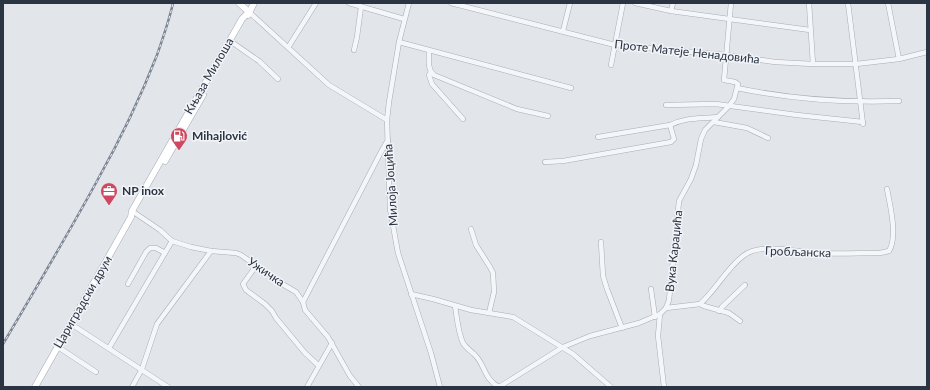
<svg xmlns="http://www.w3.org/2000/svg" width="930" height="390" font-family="Lato,sans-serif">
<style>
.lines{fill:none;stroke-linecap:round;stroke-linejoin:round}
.minor-casing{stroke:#a7adb4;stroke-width:5.5}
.major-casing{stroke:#a1aab6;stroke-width:7}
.minor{stroke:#f5f6f9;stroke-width:4.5}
.major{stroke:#fff;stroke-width:6}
.rail-casing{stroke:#7c8594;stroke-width:2.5}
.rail{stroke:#f2f4f8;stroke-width:1;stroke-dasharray:3;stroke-linecap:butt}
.labels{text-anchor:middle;stroke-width:3;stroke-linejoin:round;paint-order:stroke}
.street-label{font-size:12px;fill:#2a3442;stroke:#f2f4f8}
.poi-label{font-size:12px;font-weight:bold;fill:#2a3442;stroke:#f2f4f8;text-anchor:start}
</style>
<rect width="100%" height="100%" fill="#e2e6ea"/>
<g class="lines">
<g class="minor-casing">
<g id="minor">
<polyline points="349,3 404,19"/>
<polyline points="409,3 399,42 389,102 387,120 390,209 398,253 431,353 440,387"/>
<polyline points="451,3 615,45 726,55 775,62 813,64 856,64 899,59 927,52"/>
<polyline points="635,3 671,11 810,30"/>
<polyline points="809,3 813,64"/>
<polyline points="848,3 863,124"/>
<polyline points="888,3 899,59"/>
<polyline points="671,11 673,3"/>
<polyline points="249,12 329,85 387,120"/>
<polyline points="563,31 570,3"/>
<polyline points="399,42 571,88"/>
<polyline points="233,43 259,61 278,79"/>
<polyline points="289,46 316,3"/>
<polyline points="354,50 357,37 361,7"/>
<path d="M 429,51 C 429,59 427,69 434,75 L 517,109 L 548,116"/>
<polyline points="611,65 623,3"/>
<polyline points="431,72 429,75 432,84 463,119"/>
<path d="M 737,88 C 790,99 844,103 899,101"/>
<polyline points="666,105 716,104 797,115 863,122"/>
<polyline points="714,122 747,128 768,138"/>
<path d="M 598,137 L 670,125 C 686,117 701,119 718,117"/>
<polyline points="545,162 563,161 671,142 674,139 670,125"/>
<polyline points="132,211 160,230 172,241 191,247 211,251 236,253 241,255 284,285 296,292 303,302 305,310 328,337 350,376 359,387"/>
<polyline points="471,229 476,245 490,267 493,273 494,292 489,313"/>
<polyline points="601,242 603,276 607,289 622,328"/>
<polyline points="256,266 243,284 246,290 265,304 272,311 276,318 305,353 318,365"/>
<polyline points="128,284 146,252 150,248 156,248 165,253"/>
<polyline points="651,289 655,317"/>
<polyline points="411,294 433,299 471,310 513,317 573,354 611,387"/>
<polyline points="303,302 381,152 388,140"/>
<polyline points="700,304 704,306 729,313 740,321"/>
<path d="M 455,306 C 457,318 458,332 463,343 C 466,348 471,351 475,355 C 485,365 484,379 499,387"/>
<path d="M 666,308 L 700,304 C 716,290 726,269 743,256 C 761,242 794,252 815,253 C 837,254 859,253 880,253 L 889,251 C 898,237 890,205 887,189"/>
<polyline points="719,311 722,307 745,285"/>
<polyline points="660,314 658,336 664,387"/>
<polyline points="71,324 168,387"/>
<polyline points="58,347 96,372"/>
<polyline points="109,348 172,241"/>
<polyline points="132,387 142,369 157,324 211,251"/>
<polyline points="307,387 332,343"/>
<polyline points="499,387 563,347 590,336 639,323 660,314 666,308 669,300 679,201 691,179 696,165 701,139 705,130 729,106 734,99 738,84 735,82 724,80 731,3"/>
</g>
</g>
<g class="major-casing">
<g id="major">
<polyline points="239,3 249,12"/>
<polyline points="248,15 254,3"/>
<polyline points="165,161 203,95"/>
<polyline points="35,387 131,217 132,211 242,19 249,12"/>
</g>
</g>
<use href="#minor" class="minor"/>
<use href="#major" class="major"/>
<g class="rail-casing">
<path id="rail" d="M 3,344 C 35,290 67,236 97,181 C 120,140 140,99 157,55 C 163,38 169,21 173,3"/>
</g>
<use href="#rail" class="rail"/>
</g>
<defs>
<g id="fuel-pin" transform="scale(0.9)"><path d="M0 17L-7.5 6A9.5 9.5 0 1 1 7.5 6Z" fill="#cd4961" stroke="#f2f4f8"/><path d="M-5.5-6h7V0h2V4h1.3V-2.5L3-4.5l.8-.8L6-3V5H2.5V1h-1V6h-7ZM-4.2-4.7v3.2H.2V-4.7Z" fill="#fff"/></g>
<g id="office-pin" transform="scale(0.9)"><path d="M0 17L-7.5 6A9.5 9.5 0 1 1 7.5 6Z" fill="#cd4961" stroke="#f2f4f8"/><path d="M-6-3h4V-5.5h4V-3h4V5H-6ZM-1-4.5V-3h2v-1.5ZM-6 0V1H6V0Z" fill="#fff"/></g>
</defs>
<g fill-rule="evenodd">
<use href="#fuel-pin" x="179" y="136"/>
<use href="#office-pin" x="109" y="191"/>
</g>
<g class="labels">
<g class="street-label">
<text transform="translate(687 52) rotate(6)" y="4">Проте Матеје Ненадовића</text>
<text transform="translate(209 76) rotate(-60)" y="4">Књаза Милоша</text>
<text transform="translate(391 185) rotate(-94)" y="4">Милоја Јоцића</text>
<text transform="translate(674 251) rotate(-84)" y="4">Вука Караџића</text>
<text transform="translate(798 252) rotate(2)" y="4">Гробљанска</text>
<text transform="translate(266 272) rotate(34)" y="4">Ужичка</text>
<text transform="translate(83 302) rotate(-60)" y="4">Цариградски друм</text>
</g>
<g class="poi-label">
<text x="192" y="140">Mihajlović</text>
<text x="122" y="195">NP inox</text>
</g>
</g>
<rect width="930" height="390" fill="none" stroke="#2a3442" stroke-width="8"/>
</svg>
